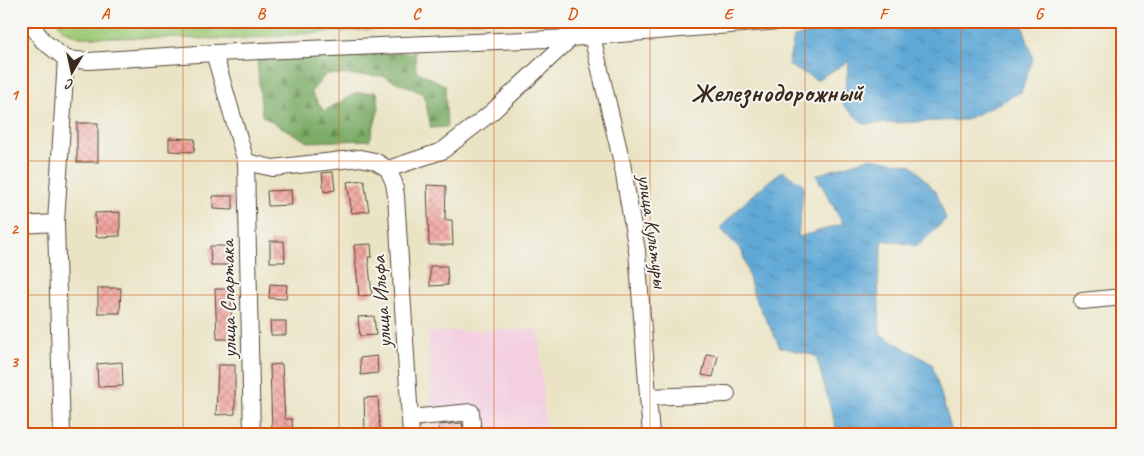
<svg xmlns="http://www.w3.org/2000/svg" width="1144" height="456" font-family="Caveat,sans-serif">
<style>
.built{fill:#f3cfe0}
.green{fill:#9bc875;stroke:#6b794a}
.forest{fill:url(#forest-firs);stroke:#5c6b42}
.water{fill:url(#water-ripples);stroke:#4c697a}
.building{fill:url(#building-cross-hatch)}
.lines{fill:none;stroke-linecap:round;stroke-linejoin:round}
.minor-casing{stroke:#554637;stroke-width:18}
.minor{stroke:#fff;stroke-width:16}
.grid{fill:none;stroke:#d7540e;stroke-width:1;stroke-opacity:0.55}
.labels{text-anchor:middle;stroke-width:4;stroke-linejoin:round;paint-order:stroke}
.street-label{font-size:21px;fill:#3b2a1e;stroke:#f6f6f2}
.district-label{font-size:26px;font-weight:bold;fill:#3b2a1e;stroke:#f6f6f2}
.neatline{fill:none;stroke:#d7540e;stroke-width:2}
.grid-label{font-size:16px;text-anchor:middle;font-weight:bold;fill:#d7540e}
</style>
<defs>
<pattern id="forest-firs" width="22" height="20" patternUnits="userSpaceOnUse" patternTransform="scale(1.25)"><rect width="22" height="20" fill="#7cac66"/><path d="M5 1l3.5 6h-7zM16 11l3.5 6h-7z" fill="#678c53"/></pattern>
<pattern id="water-ripples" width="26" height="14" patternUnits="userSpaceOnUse" patternTransform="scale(1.25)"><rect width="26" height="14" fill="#5ea8d6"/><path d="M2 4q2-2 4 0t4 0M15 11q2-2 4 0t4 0" fill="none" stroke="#4f89ad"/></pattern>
<pattern id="building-cross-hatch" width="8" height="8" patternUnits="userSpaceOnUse" patternTransform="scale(1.25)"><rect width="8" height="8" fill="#f3a39e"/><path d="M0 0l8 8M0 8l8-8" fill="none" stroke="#c68580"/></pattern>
</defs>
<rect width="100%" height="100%" fill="#f6f6f2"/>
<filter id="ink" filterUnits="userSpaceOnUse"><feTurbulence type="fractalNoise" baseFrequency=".02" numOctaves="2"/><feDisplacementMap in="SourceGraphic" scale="10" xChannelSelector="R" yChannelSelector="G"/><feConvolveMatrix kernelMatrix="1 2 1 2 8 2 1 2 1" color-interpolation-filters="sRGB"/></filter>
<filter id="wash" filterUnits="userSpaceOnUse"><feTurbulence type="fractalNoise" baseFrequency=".0096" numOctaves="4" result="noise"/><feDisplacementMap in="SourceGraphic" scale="20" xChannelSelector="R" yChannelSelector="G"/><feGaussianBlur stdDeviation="1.12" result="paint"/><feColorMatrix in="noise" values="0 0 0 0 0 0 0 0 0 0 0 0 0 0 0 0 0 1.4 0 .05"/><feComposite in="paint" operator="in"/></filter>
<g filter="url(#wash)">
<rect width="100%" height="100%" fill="#eae4c5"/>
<polygon class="built" points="539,329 546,435 433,435 428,332"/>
<polygon class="green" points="57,21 485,21 234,39 79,37 63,30"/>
<polygon class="forest" points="415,52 416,71 445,85 447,127 431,128 424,94 383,76 326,74 311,92 324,111 356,93 377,92 379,108 370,140 308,142 262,116 257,60"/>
<g class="water">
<polygon points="1021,21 1033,58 1021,92 965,120 864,124 843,105 849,61 817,80 788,65 794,37 847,27"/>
<polygon points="870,158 912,165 936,192 946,219 918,246 883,240 878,278 880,334 932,364 953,435 838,435 816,356 780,347 754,296 742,251 720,228 752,195 782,171 804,185 798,237 843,224 816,175"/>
</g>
<g id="blocks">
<g class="building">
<rect x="77" y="123" width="21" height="39"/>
<polygon points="169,138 195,139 194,152 169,151"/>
<polygon points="333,172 335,190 324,192 322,173"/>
<polygon points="364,180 369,211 352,213 347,182"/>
<polygon points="427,185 446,186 445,220 452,220 453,245 429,245"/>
<polygon points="291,190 292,205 268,206 267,191"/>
<polygon points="213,196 233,196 233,210 213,209"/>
<polygon points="120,212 120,236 96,237 95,213"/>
<polygon points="270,241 284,241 285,262 270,262"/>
<polygon points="371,244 372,257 368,257 372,295 359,296 354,245"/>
<polygon points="210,246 231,246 231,265 211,265"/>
<polygon points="430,266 447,266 448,285 430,286"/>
<polygon points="270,284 287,285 286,299 269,298"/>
<polygon points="98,288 121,288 120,313 98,313"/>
<polygon points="215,289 233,289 233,303 231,303 232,339 217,339"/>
<polygon points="374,316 376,335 360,336 358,317"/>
<polygon points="270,321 286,321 286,335 271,335"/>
<polygon points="707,354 718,356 713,377 702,375"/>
<polygon points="377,356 378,373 361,375 360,358"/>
<polygon points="122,362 123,386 98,387 97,364"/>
<polygon points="282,364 285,419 292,419 293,432 272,432 270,365"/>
<polygon points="218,365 235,365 235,414 216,415"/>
<polygon points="378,397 380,432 365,433 364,398"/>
<polygon points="462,423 463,435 440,435 439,425"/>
</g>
</g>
</g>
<g filter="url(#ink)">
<use href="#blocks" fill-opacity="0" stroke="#554637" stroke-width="1"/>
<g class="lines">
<g class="minor-casing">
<g id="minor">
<polyline points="29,21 43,41 66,59 88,61 214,53 571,38 779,21"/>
<polyline points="592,36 622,163 637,251 651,435"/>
<polyline points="214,53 246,162 273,168 360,158 375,161 388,169 442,151 492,112 571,38"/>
<polyline points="246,162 252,435"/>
<polyline points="388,169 394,183 396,196 411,435"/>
<polyline points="21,225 56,223"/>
<polyline points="1082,301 1123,297"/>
<polyline points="648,397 727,394"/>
<polyline points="410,418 471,412 473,435"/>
<polyline points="62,435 56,223 66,59"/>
</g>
</g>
<use href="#minor" class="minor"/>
</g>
</g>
<path class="grid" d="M 183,21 L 183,435M 339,21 L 339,435M 494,21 L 494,435M 650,21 L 650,435M 805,21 L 805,435M 961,21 L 961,435M 21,161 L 1123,161M 21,295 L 1123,295"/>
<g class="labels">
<g class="street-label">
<text transform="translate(653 231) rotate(82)" y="7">улица Культуры</text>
<text transform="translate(228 299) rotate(-91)" y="7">улица Спартака</text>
<text transform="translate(381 302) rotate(-94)" y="7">улица Ильфа</text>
</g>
<g class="district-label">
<text x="777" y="101">Железнодорожный</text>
</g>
</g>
<rect width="1144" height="456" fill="none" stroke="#f6f6f2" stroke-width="55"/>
<g transform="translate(72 72) rotate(189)" stroke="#f6f6f2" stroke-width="4" paint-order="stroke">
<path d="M0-4L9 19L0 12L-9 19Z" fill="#3b2a1e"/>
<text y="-8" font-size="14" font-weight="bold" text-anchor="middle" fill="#3b2a1e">С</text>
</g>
<rect x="28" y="28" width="1088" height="400" class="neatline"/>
<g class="grid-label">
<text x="105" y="19">A</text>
<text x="261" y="19">B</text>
<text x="416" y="19">C</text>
<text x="572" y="19">D</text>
<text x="728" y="19">E</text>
<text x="883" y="19">F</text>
<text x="1039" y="19">G</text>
<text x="14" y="100">1</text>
<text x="14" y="234">2</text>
<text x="14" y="367">3</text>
</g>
</svg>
